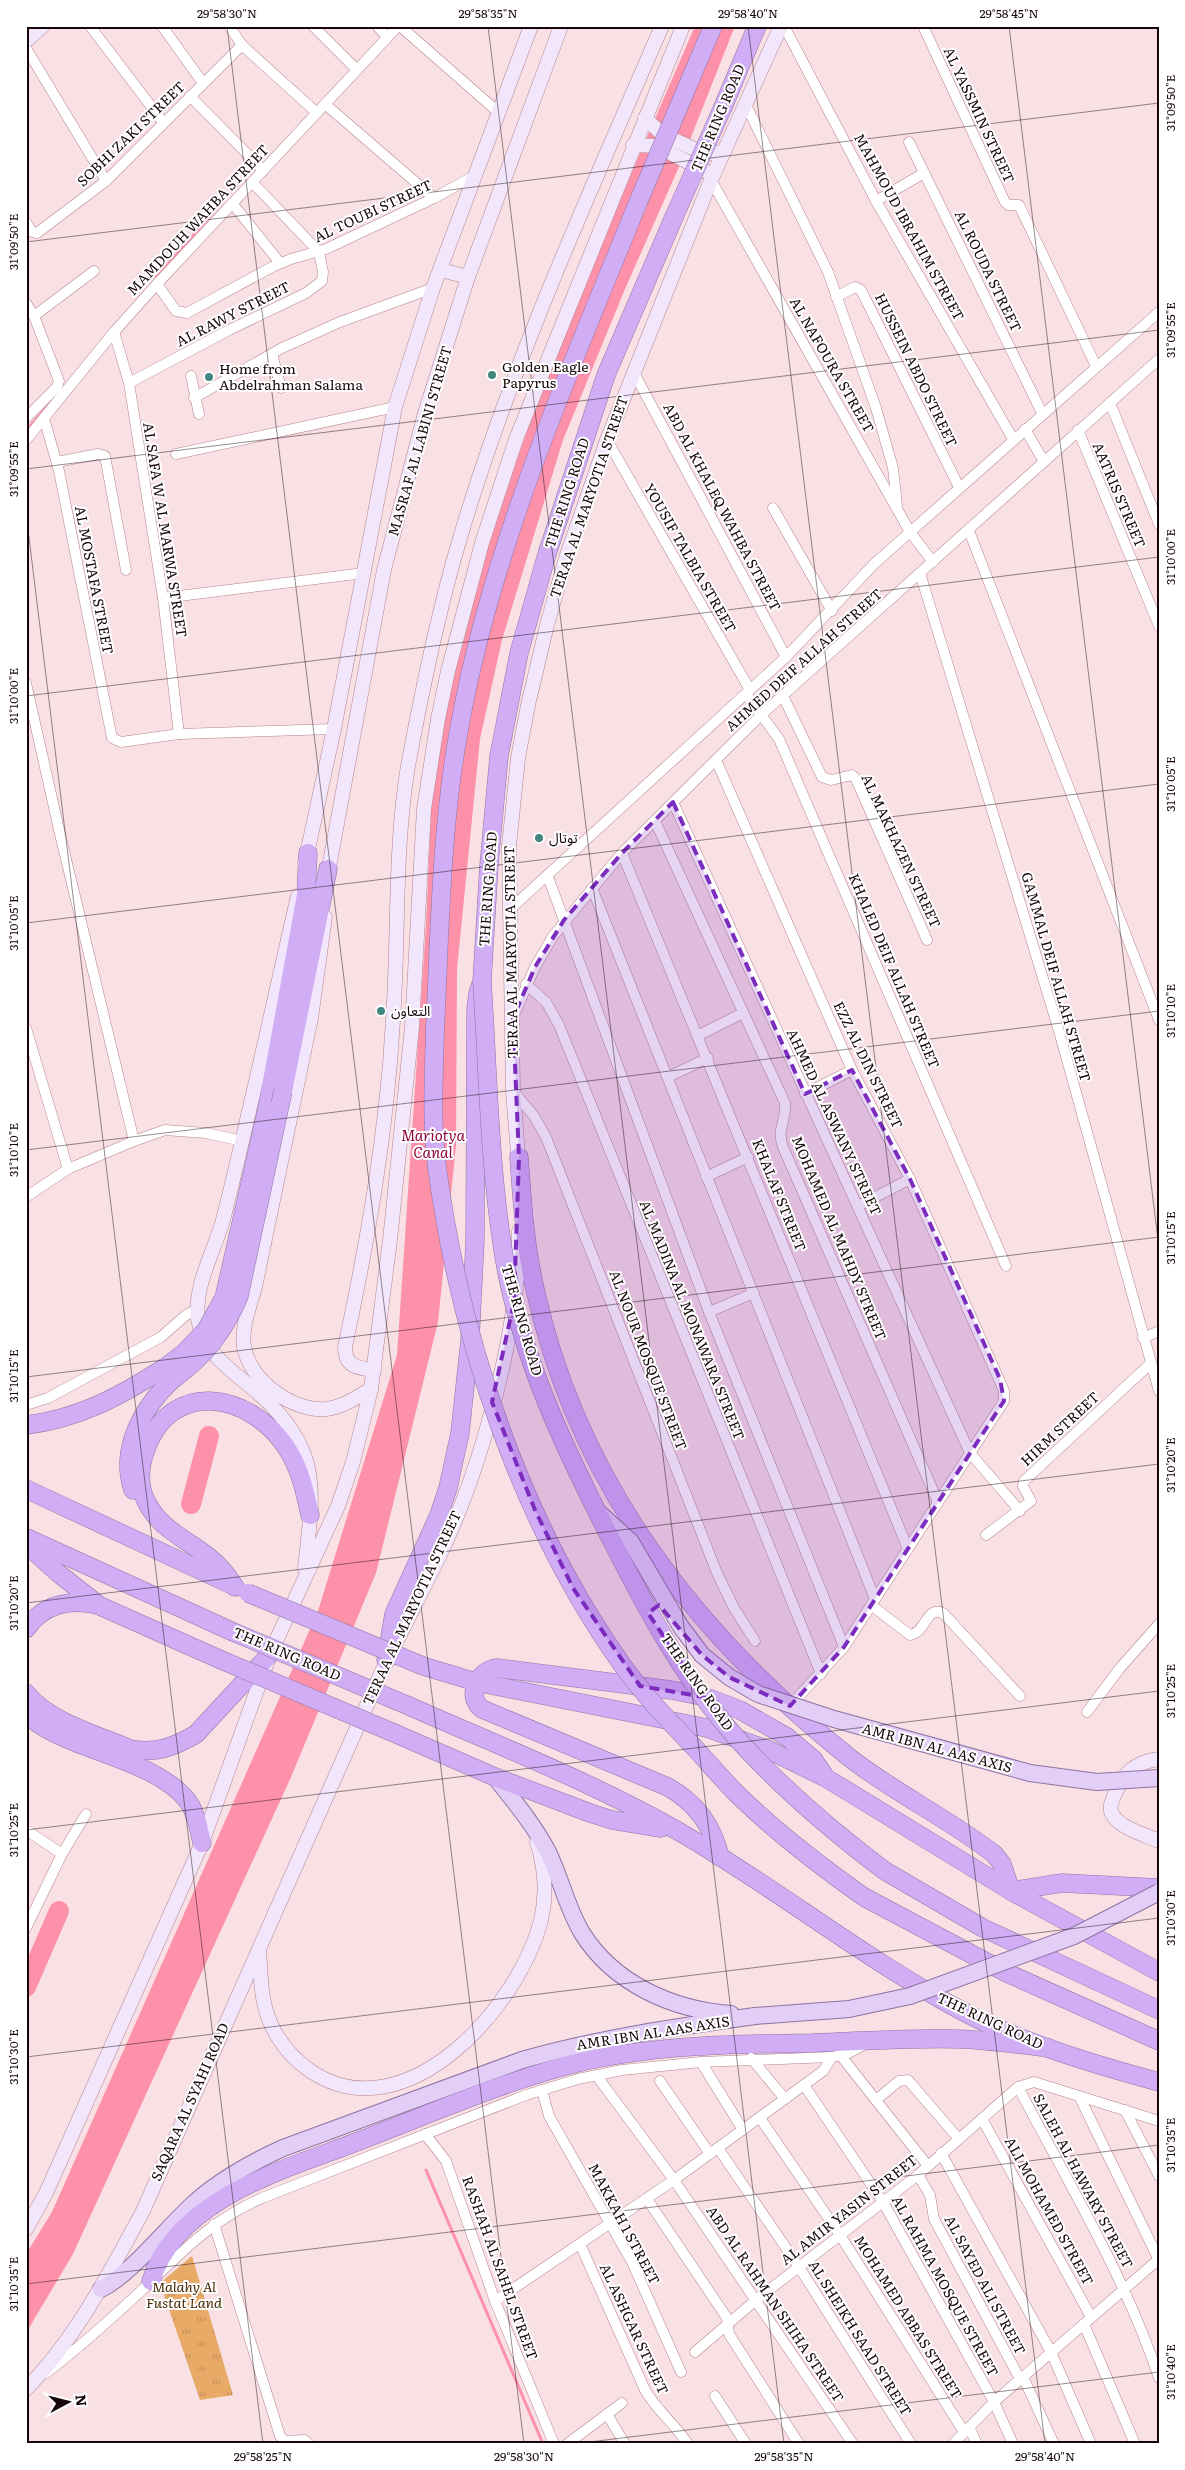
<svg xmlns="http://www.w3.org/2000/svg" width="1185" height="2470" font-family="Literata,'Noto Sans Arabic',serif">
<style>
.grass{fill:url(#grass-tufts)}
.water{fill:#fd91a9}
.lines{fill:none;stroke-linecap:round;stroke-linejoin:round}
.stream{stroke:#fd91a9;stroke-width:3}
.river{stroke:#fd91a9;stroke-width:20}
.street-casing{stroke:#b7838d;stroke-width:11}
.secondary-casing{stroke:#b7838d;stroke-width:15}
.primary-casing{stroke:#8f73a2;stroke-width:18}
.highway-casing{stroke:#8f73a2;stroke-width:19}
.street{stroke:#fff;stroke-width:10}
.secondary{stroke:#f1e6fc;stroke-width:14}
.primary{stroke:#e3cef8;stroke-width:16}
.highway{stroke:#d0adf4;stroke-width:18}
.primary-bridge-casing{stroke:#8f73a2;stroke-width:18;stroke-linecap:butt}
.highway-bridge-casing{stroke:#8f73a2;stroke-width:19;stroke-linecap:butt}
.primary-bridge{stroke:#e3cef8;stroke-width:16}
.highway-bridge{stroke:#d0adf4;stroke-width:18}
.marked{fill:#7b2cbf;fill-opacity:0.2;stroke:#7b2cbf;stroke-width:4;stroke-dasharray:10 6;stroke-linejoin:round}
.ticks{fill:none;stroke:#170609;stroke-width:1;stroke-opacity:0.45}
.poi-dot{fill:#40867f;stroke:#fff;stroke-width:2}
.labels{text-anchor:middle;stroke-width:4;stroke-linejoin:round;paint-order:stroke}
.street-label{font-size:14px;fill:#170609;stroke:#fff}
.poi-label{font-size:14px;fill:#170609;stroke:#fff;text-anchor:start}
.park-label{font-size:14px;font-style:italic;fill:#482b06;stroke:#fff}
.water-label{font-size:15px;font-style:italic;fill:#8d083d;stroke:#fff}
.neatline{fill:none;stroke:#170609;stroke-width:2}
.ticks-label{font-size:12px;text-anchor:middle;fill:#170609}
</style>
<defs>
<pattern id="grass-tufts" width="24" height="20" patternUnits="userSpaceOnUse" patternTransform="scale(1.25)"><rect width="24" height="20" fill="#e8aa67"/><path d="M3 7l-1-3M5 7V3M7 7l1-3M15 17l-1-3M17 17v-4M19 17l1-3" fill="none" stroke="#c69158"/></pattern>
</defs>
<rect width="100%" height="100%" fill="#f8e0e4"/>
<polygon class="grass" points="192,2256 233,2395 200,2400 160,2283"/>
<polygon class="water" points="695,26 735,26 682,160 625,289 563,440 502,640 480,739 457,969 456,1145 438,1322 376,1573 291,1777 73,2254 26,2333 26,2254 52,2212 318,1611 397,1355 426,925 432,789 441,706 485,548 562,334"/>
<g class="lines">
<g class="stream">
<polyline points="156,278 245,176"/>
<polyline points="26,431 50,403"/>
<polyline points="426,2170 543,2444"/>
</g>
<g class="river">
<polyline points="191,1504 209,1436"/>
<polyline points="26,1987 59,1911"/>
</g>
<g class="street-casing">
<g id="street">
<polyline points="90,26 163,122"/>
<polyline points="162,26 203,83"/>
<polyline points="229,26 242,45 317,113"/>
<polyline points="313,26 357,70"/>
<polyline points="377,26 387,37"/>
<polyline points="400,26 498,112"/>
<polyline points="784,26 876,201 1013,439"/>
<polyline points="923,26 1005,202 1008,205 1019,205 1096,366"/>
<polyline points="26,48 106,181"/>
<polyline points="190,96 263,170"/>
<polyline points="745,103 828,272 876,408 893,468 897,505"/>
<polyline points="325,104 434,198"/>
<polyline points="909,142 1042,413"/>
<polyline points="711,180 910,532 933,562"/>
<polyline points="876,201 924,173"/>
<polyline points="232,203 280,263"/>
<polyline points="26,222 32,232 37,233 106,181 242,45"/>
<polyline points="157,284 176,311 187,313 272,267 291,259 326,249 434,198 474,176"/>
<polyline points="836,297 855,287 861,290 959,487"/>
<polyline points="26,303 34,316 59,381 57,387 26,418"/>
<polyline points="34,316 94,271"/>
<polyline points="114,332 129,383 163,598 179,734"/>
<polyline points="272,354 281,388"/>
<polyline points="633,371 786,657"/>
<polyline points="191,376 199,414"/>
<polyline points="129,383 229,330 306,293 322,281 323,272 319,252 252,182"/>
<polyline points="194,398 282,348 340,322 433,288"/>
<polyline points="1110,403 1159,524"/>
<polyline points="44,418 59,471 112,738 121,742 179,734 334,729"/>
<polyline points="1025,429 1043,460"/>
<polyline points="1078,430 1159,626"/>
<polyline points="26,440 114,332 157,284 398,26"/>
<polyline points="607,440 750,690"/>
<polyline points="176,454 395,407"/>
<polyline points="57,462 98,454 105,456 126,570"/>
<polyline points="773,508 832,611"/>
<polyline points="969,531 1159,1020"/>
<polyline points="920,573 1059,1031 1159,1391"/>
<polyline points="163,598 364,573"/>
<polyline points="26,683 60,834 134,1141"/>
<polyline points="746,694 779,739 1006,1266"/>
<polyline points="783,696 822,777 831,780 852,775 856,779 927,940"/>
<polyline points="716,760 852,1070 910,1179 1004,1391 1004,1401 844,1647 789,1707"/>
<polyline points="673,802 970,1453 1020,1511"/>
<path d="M 655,821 L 785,1103 C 787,1121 776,1128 783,1147 L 938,1502"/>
<polyline points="622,853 908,1549"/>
<polyline points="548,877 709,1312 844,1647"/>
<polyline points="592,888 875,1599"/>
<polyline points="508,911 786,657 874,564 1159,312"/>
<polyline points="526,984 546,1002 559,1025 821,1674"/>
<polyline points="514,1015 535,967 553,936 622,853 762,714 1159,359"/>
<polyline points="26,1028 68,1169"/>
<polyline points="699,1035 743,1013"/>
<polyline points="668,1077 708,1058"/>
<polyline points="513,1091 534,1116 546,1137 717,1573 734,1608 755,1641"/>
<polyline points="805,1094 852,1070"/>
<polyline points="706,1177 748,1157"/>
<polyline points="26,1197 68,1169 134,1141 165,1130 206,1133 242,1141"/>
<polyline points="858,1206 910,1179"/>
<polyline points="709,1312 754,1293"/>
<polyline points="1143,1338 1159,1331"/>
<polyline points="26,1405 48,1398 161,1337 186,1315 198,1309"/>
<polyline points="986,1535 1031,1501 1023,1486 1024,1481 1150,1364"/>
<path d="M 871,1605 L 910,1635 C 926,1633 926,1605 943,1613 L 1020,1696"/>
<polyline points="1087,1712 1120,1668 1159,1624"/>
<polyline points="26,1830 62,1854"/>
<polyline points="26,1928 62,1854 86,1814"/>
<polyline points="841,2056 928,2166"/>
<polyline points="751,2058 785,2099"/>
<polyline points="701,2062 743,2130"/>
<polyline points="596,2075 674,2180 853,2444"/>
<polyline points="660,2081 710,2154"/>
<polyline points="804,2085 883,2202 994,2402 1013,2444"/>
<path d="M 1018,2087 C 1068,2182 1125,2276 1159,2378"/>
<polyline points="542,2090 549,2116 632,2262 681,2372"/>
<polyline points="1079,2096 1159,2260"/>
<polyline points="876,2100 899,2081 908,2080 958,2138"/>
<polyline points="1125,2110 1159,2176"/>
<polyline points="760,2118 840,2235 964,2432"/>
<polyline points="982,2119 1091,2317"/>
<polyline points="425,2134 446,2161 495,2301 554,2444"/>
<polyline points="718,2148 799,2267 911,2444"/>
<polyline points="941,2153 1051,2352 1091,2444"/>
<polyline points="918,2175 930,2195 934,2219 1020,2379"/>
<polyline points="647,2199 727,2318 729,2334 799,2444"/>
<polyline points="214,2224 280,2436 285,2441 304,2440 309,2444"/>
<path d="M 580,2244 L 645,2390 C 657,2411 675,2424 688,2444"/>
<polyline points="495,2301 674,2180 823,2071 832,2057"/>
<polyline points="1084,2324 1135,2444"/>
<polyline points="695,2352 756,2300 918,2175 1018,2087 1034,2082 1159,2121"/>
<path d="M 46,2373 C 80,2347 111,2319 142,2290 C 181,2253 211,2220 262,2198 L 526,2095 L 578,2079 L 622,2070 L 701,2062 L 832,2057 L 849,2053 L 867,2043"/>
<polyline points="1023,2377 1054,2444"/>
<polyline points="715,2396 746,2444"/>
<polyline points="607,2414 625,2444"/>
<polyline points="969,2427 977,2444"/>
<polyline points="567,2444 622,2403"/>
<polyline points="953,2444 994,2402 1159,2259"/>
</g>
</g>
<g class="secondary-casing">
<g id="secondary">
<polyline points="26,41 43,26"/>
<polyline points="645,118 662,134 705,154 724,152"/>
<polyline points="633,145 657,146 705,171"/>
<polyline points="441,270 468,277"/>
<polyline points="305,863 334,729 395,407 433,288 531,26"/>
<polyline points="327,878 384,570 425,413 468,277 561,26"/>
<path d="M 298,896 C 273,1004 250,1113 223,1220 C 214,1252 194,1285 198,1319 C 204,1355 233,1371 258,1393 C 278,1410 298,1434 306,1460 C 316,1495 308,1533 305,1569"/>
<path d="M 325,917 L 311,1018 L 255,1287 C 250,1306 241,1327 244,1347 C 250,1381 293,1412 326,1409 C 343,1407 357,1397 371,1389"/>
<polyline points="519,1167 513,1091 509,846 518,758 528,705 547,625 566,558 607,440 711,180 781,26"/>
<path d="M 374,1370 C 357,1368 345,1367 345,1347 C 368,1239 387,1131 393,1020 C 399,935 394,851 408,766 C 422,690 438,612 460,538 C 511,365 590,192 662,26"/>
<path d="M 1159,1759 C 1134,1762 1123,1774 1114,1796 C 1111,1804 1108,1809 1114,1817 C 1123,1829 1146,1835 1159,1841"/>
<path d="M 259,1950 C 261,1974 260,2001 271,2024 C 280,2044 294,2060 312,2072 C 407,2134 520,2005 541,1920 C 547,1894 545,1867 537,1842"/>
<polyline points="26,2229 46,2193 202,1843 270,1654 338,1506 353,1462 371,1389 390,1240 412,1027 424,809 438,719 448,671 482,543 516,439 683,26"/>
<path d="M 26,2389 C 76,2338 109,2274 143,2211 C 220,2036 298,1862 375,1687 C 396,1638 423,1592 445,1544 C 484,1458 520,1325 519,1231"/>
</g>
</g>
<g class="primary-casing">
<g id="primary">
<path d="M 495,1777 C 514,1801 534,1825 548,1852 C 561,1879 567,1908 582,1933 C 614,1984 673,2010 731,2014"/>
<path d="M 101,2289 C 131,2274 166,2229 192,2205 C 218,2181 250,2163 283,2148 L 522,2060 C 599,2038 676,2027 755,2016"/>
</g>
</g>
<g class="highway-casing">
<g id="highway">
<polyline points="685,92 713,26"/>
<polyline points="723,107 757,26"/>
<path d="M 435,1030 C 440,928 441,824 460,724 C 493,543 570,370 639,200"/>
<polyline points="283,1091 328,869"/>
<polyline points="267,1109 306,895 308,853"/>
<path d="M 519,1157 C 522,1201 525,1245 535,1289 C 578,1484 696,1635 850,1758 C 895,1793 949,1819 994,1854 L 1002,1864 L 1011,1891 L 1062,1883 L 1159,1888"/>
<path d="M 26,1425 C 78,1419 121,1396 164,1368"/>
<polyline points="26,1489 232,1585"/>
<path d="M 133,1490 C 119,1449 143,1407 172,1380"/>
<polyline points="27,1538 231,1631"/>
<polyline points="26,1544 58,1573 100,1606 219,1659"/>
<path d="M 235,1587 C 228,1576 220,1566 210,1558 C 187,1539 160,1530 146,1501 C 138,1484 139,1467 146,1449 C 172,1378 250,1393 286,1447 C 300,1468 305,1491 310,1515"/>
<path d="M 26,1629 C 44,1603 69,1599 98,1605"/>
<polyline points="386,1660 394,1614 439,1515 448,1488 460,1433 470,1340 475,1241 476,1009 478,993 482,981 489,865 499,756 519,653 547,554 606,375 674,217"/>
<polyline points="423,1666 476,1682 707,1728 769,1750 826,1778 1011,1891 1159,1972"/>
<path d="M 26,1693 C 47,1721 98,1735 130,1749 C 156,1754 174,1747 196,1734 L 270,1654"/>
<path d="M 409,1706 C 499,1746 592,1782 678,1831 C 775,1887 864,1959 964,2012 C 1025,2044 1093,2064 1159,2082"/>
<path d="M 26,1713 C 38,1726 55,1734 72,1741 C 107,1756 170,1771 191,1806 C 197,1817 199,1830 202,1843"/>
<polyline points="394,1733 495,1777 590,1813 612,1820 661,1828"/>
<path d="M 720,1857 C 713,1826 696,1803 668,1787 L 482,1709 C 465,1696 478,1670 497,1668 L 671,1690 L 706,1697 L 740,1710 L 787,1737 L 813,1759 L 824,1775"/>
<polyline points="885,1871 983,1928 1159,2010"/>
<polyline points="864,1897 1007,1973 1159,2041"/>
<path d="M 151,2281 C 175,2203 273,2173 343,2147 C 421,2118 504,2080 585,2061 C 659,2045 736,2044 812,2043 C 860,2041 909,2038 957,2039 C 988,2040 1019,2044 1049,2048"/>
</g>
</g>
<use href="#street" class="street"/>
<use href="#secondary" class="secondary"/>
<use href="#primary" class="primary"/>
<use href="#highway" class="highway"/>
<g class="primary-bridge-casing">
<g id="primary-bridge">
<polyline points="598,1512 631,1542 681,1627 702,1655 729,1677 758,1694 834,1719 1030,1773 1097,1782 1159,1778"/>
<polyline points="755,2016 849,2009 910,1996 1074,1936 1159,1892"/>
</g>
</g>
<g class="highway-bridge-casing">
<g id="highway-bridge">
<polyline points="639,200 685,92"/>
<polyline points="674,217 723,107"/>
<path d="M 482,981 C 488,1070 489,1162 503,1250 C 519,1355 566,1452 614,1545 C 646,1608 681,1673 727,1727 C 774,1782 828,1828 885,1871"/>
<path d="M 435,1030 C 434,1075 431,1122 437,1167 C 460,1340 521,1523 623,1666 C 644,1695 669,1721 693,1746 C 708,1762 722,1779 738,1795 C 777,1833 820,1866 864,1897"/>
<polyline points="164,1368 184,1353 206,1330 224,1298 267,1109"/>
<path d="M 172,1380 C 204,1357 224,1332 239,1296 L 283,1091"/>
<polyline points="248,1593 423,1666"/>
<polyline points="231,1631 409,1706"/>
<polyline points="219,1659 394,1733"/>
</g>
</g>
<use href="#primary-bridge" class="primary-bridge"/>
<use href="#highway-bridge" class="highway-bridge"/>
</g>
<path class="marked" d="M 673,802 L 805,1094 L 852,1070 L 910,1179 L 1000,1379 L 1004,1401 L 844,1647 L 790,1706 L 729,1677 L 702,1655 L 659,1605 L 648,1613 L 704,1697 L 640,1686 L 573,1588 L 535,1510 L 492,1402 L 514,1302 L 519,1157 L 513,1018 L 535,967 L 564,920 L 622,853 Z"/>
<path class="ticks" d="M 227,26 L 524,2444M 488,26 L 784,2444M 748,26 L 1045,2444M 1009,26 L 1159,1248M 26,242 L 1159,103M 26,469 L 1159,330M 26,513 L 263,2444M 26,696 L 1159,557M 26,923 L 1159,784M 26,1150 L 1159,1011M 26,1377 L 1159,1237M 26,1603 L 1159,1464M 26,1830 L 1159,1691M 26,2057 L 1159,1918M 26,2284 L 1159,2145M 573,2444 L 1159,2372"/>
<g class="poi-dot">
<circle cx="492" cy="375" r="5"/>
<circle cx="209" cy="377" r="5"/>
<circle cx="539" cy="838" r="5"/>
<circle cx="381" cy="1011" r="5"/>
</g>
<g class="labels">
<g class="street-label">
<text transform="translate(979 115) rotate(65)" y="5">AL YASSMIN STREET</text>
<text transform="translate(718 118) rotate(-67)" y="5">THE RING ROAD</text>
<text transform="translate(131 134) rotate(-44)" y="5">SOBHI ZAKI STREET</text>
<text transform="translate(373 211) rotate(-25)" y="5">AL TOUBI STREET</text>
<text transform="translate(198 220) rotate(-47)" y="5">MAMDOUH WAHBA STREET</text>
<text transform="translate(909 227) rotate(61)" y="5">MAHMOUD IBRAHIM STREET</text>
<text transform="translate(988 271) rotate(64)" y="5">AL ROUDA STREET</text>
<text transform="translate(233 314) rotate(-27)" y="5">AL RAWY STREET</text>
<text transform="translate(832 365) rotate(60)" y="5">AL NAFOURA STREET</text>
<text transform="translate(916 370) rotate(64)" y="5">HUSSEIN ABDO STREET</text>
<text transform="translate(420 441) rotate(-74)" y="5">MASRAF AL LABINI STREET</text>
<text transform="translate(567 493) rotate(-72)" y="5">THE RING ROAD</text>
<text transform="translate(1119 495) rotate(67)" y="5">AATRIS STREET</text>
<text transform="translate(589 497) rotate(-71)" y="5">TERAA AL MARYOTIA STREET</text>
<text transform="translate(722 507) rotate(62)" y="5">ABD AL KHALEQ WAHBA STREET</text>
<text transform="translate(165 530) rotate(81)" y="5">AL SAFA W AL MARWA STREET</text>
<text transform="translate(690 558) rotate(60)" y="5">YOUSIF TALBIA STREET</text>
<text transform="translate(94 580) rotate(79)" y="5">AL MOSTAFA STREET</text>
<text transform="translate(804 660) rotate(-42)" y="5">AHMED DEIF ALLAH STREET</text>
<text transform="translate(901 851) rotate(65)" y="5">AL MAKHAZEN STREET</text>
<text transform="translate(488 889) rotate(-86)" y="5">THE RING ROAD</text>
<text transform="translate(511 952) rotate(-91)" y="5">TERAA AL MARYOTIA STREET</text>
<text transform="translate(894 971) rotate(67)" y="5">KHALED DEIF ALLAH STREET</text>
<text transform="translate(1056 977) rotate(74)" y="5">GAMMAL DEIF ALLAH STREET</text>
<text transform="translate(868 1065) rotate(64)" y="5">EZZ AL DIN STREET</text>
<text transform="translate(834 1122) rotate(65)" y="5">AHMED AL ASWANY STREET</text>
<text transform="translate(779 1195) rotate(68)" y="5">KHALAF STREET</text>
<text transform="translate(839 1238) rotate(67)" y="5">MOHAMED AL MAHDY STREET</text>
<text transform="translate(522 1320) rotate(74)" y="5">THE RING ROAD</text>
<text transform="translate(692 1320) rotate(68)" y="5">AL MADINA AL MONAWARA STREET</text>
<text transform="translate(648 1360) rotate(69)" y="5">AL NOUR MOSQUE STREET</text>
<text transform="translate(1060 1429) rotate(-43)" y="5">HIRM STREET</text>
<text transform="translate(412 1608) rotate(-65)" y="5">TERAA AL MARYOTIA STREET</text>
<text transform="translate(287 1654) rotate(23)" y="5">THE RING ROAD</text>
<text transform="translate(697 1682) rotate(55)" y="5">THE RING ROAD</text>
<text transform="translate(937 1748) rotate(15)" y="5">AMR IBN AL AAS AXIS</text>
<text transform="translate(990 2021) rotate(25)" y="5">THE RING ROAD</text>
<text transform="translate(653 2033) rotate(-9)" y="5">AMR IBN AL AAS AXIS</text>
<text transform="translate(190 2102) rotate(-66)" y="5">SAQARA AL SYAHI ROAD</text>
<text transform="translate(1083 2181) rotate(62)" y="5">SALEH AL HAWARY STREET</text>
<text transform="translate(849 2210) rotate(-38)" y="5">AL AMIR YASIN STREET</text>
<text transform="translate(1049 2211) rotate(61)" y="5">ALI MOHAMED STREET</text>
<text transform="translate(624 2224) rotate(62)" y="5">MAKKAH 1 STREET</text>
<text transform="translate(500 2268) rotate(70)" y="5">RASHAH AL SAHEL STREET</text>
<text transform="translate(985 2285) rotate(62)" y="5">AL SAYED ALI STREET</text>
<text transform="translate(945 2286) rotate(61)" y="5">AL RAHMA MOSQUE STREET</text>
<text transform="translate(775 2304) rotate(56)" y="5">ABD AL RAHMAN SHIHA STREET</text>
<text transform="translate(908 2317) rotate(58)" y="5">MOHAMED ABBAS STREET</text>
<text transform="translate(634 2329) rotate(65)" y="5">AL ASHGAR STREET</text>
<text transform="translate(860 2338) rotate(58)" y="5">AL SHEIKH SAAD STREET</text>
</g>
<g class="poi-label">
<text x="502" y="372">Golden Eagle<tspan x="502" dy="16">Papyrus</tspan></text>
<text x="219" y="374">Home from<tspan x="219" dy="16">Abdelrahman Salama</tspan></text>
<text x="549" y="843">توتال</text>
<text x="391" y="1016">التعاون</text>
</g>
<g class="park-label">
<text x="184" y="2292">Malahy Al<tspan x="184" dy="16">Fustat Land</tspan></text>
</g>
<g class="water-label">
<text x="433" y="1141">Mariotya<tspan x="433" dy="17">Canal</tspan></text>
</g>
</g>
<rect width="1185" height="2470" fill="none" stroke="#ffffff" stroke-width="55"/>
<g transform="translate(68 2402) rotate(83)" stroke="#ffffff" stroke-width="4" paint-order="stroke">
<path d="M0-4L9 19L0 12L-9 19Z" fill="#170609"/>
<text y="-8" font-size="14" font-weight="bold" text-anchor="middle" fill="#170609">N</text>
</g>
<rect x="28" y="28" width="1130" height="2414" class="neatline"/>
<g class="ticks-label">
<text x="227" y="18">29°58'30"N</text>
<text x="488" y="18">29°58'35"N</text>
<text x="748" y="18">29°58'40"N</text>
<text x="1009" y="18">29°58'45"N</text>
<text transform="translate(1171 103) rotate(-90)" y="4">31°09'50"E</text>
<text transform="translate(14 242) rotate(-90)" y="4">31°09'50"E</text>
<text transform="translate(1171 330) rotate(-90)" y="4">31°09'55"E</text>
<text transform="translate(14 469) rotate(-90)" y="4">31°09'55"E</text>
<text transform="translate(1171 557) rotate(-90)" y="4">31°10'00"E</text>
<text transform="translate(14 696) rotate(-90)" y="4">31°10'00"E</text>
<text transform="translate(1171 784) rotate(-90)" y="4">31°10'05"E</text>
<text transform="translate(14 923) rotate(-90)" y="4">31°10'05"E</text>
<text transform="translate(1171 1011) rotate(-90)" y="4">31°10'10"E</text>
<text transform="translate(14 1150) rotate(-90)" y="4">31°10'10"E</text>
<text transform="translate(1171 1238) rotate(-90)" y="4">31°10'15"E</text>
<text transform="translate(14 1376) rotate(-90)" y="4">31°10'15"E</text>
<text transform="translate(1171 1465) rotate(-90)" y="4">31°10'20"E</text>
<text transform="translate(14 1603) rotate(-90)" y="4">31°10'20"E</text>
<text transform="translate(1171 1691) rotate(-90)" y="4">31°10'25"E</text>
<text transform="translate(14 1830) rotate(-90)" y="4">31°10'25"E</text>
<text transform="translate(1171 1918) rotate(-90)" y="4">31°10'30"E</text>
<text transform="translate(14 2057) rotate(-90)" y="4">31°10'30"E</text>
<text transform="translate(1171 2145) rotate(-90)" y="4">31°10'35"E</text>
<text transform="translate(14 2284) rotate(-90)" y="4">31°10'35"E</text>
<text transform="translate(1171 2372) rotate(-90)" y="4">31°10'40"E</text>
<text x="263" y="2461">29°58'25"N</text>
<text x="524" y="2461">29°58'30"N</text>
<text x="784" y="2461">29°58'35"N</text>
<text x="1045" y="2461">29°58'40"N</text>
</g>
</svg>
